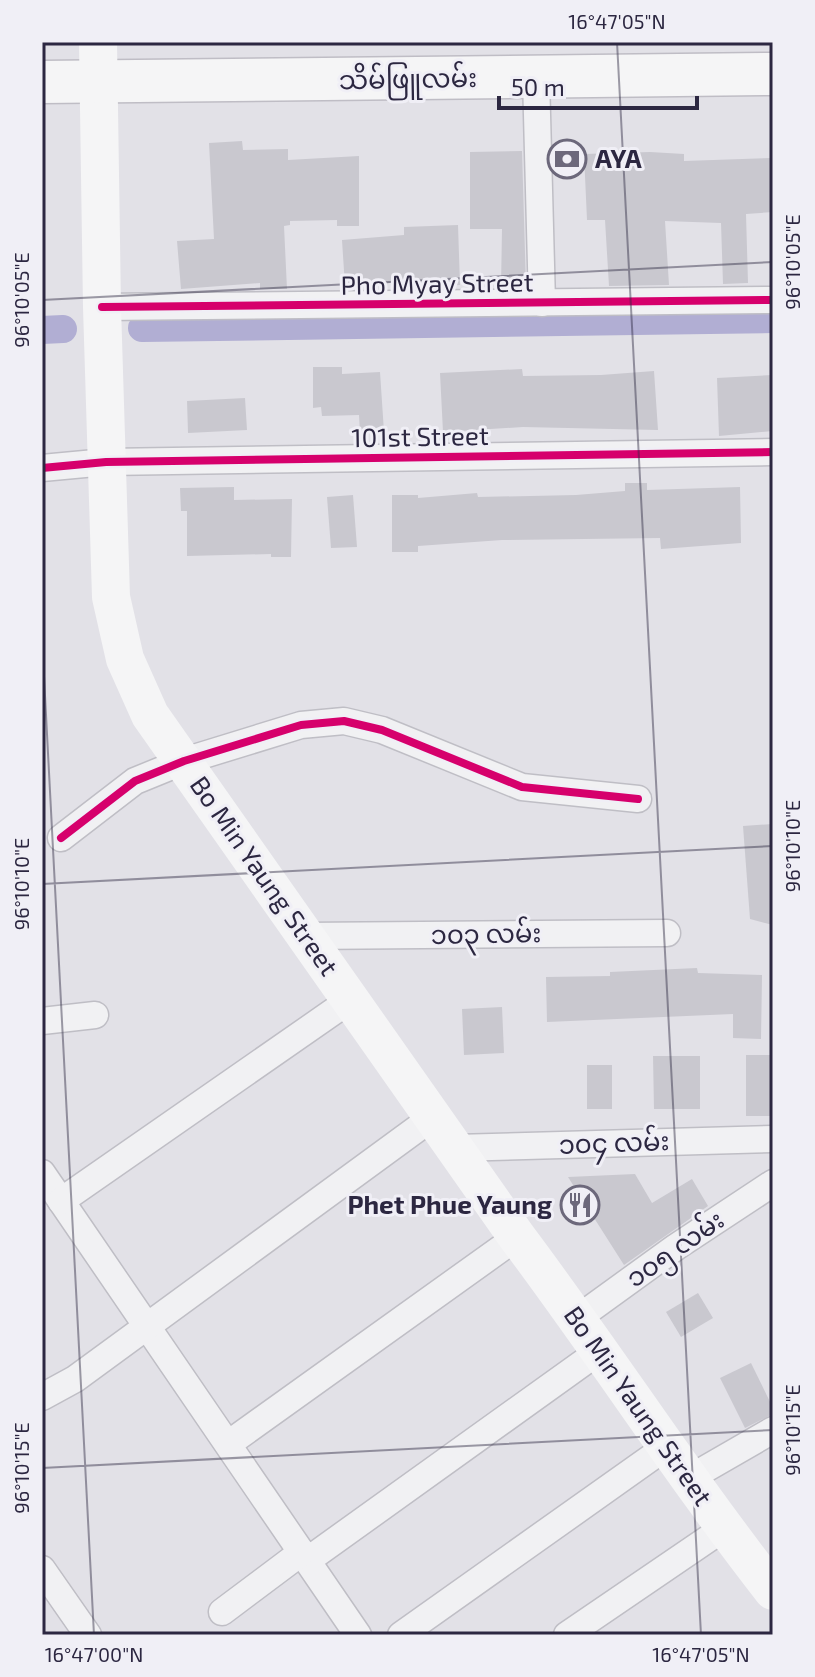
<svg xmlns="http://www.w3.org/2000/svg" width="815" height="1677" font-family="'Exo 2','Noto Sans Myanmar',sans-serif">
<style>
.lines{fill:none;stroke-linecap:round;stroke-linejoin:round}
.canal{stroke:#b1aed3;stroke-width:28}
.building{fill:#c9c8cf}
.street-casing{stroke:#bfbec5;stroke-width:29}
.primary-casing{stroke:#bfbdc5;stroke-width:45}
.street{stroke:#f1f1f3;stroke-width:26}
.secondary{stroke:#f5f5f6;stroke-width:38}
.primary{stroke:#f5f5f6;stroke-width:42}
.cycleway-casing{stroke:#f0eff6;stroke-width:13}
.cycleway{stroke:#d6006c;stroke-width:8}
.ticks{fill:none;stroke:#2c2741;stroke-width:2;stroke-opacity:0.45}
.labels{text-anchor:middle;stroke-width:6;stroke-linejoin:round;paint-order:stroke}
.street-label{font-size:26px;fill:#2c2741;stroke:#f0eff6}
.poi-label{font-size:26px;font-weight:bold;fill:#2c2741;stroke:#f0eff6;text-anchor:start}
.neatline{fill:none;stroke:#2c2741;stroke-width:3}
.ticks-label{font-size:20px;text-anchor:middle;fill:#2c2741}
</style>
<rect width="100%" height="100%" fill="#e2e1e7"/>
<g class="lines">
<g class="canal">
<polyline points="142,328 773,319"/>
<polyline points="42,330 63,329"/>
</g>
</g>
<g class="building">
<polygon points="242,141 243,150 288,149 288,160 359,156 359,226 337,226 337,220 290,221 290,225 284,226 287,289 260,289 260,283 181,289 177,241 214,239 209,143"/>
<polygon points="522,151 526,287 501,287 502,229 470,229 470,152"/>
<polygon points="650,152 684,154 684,161 773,158 773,212 746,214 748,283 723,284 721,223 665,221 669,285 609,286 605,220 587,220 584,154"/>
<polygon points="458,225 460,285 406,287 406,282 345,286 342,240 404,235 404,227"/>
<polygon points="313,367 342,367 342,374 380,372 384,432 360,434 359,415 322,416 321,407 313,408"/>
<polygon points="522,369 523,376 601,375 654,371 658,430 523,427 443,432 440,373"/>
<polygon points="773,375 773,431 719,436 717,378"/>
<polygon points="245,398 247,430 188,433 187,401"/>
<polygon points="625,483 647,483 647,490 740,487 741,543 661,549 660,538 502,540 418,546 418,552 392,552 392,495 418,495 418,498 477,493 478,497 576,495 625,491"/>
<polygon points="234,487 234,500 292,499 291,557 271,557 271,554 187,556 187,511 181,511 180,488"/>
<polygon points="353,495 357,547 331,548 327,497"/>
<polygon points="773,824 773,925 750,919 743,826"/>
<polygon points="697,968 698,973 762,975 761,1039 733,1038 733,1014 547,1022 546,977 610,976 610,972"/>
<polygon points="502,1007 504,1053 464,1055 462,1009"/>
<rect x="746" y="1055" width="27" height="61"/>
<polygon points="653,1056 700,1056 700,1109 654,1109"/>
<rect x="587" y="1065" width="25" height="44"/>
<polygon points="635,1174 652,1203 692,1179 708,1206 624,1265 568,1177"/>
<polygon points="698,1293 713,1318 681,1337 666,1312"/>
<polygon points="751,1363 773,1408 773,1414 745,1428 720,1378"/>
</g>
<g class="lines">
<g class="street-casing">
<g id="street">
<polyline points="536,77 542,303"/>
<polyline points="102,307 773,300"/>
<polyline points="42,468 106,462 773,452"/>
<polyline points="61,838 135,781 184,761 301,725 344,721 382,730 522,787 638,799"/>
<polyline points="305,936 667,933"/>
<polyline points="42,1021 95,1015"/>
<polyline points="455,1148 773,1139"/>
<polyline points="42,1173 358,1635"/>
<polyline points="61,1201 350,1000"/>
<polyline points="578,1318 676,1247 773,1183"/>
<polyline points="42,1397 75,1379 433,1117"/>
<polyline points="228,1444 517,1237"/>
<polyline points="688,1479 773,1430"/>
<polyline points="308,1560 598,1352"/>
<polyline points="42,1569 88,1635"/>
<polyline points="222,1612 302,1552"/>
<polyline points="401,1635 666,1447"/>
<polyline points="567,1635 724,1528"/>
</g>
</g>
<g class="primary-casing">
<polyline id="primary" points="42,82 773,74"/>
</g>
<use href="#street" class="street"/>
<path class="secondary" d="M 98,42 L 102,307 L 111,597 L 125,659 L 150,715 L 517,1237 C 605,1354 683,1476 773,1591"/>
<use href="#primary" class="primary"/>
<g class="cycleway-casing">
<g id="cycleway">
<polyline points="102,307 773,300"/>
<polyline points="42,468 106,462 773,452"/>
<polyline points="61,838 135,781 184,761 301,725 344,721 382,730 522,787 638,799"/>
</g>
</g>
<use href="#cycleway" class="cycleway"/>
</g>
<path class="ticks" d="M 617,42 L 701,1635M 42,300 L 773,262M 42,638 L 94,1635M 42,884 L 773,846M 42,1468 L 773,1430"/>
<defs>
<g id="bank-ring" transform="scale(2)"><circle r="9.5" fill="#f0eff6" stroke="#6c687b" stroke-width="1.5"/><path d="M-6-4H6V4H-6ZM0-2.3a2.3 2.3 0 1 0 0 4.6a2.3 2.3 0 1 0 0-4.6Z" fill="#6c687b"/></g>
<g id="restaurant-ring" transform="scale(2)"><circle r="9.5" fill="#f0eff6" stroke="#6c687b" stroke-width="1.5"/><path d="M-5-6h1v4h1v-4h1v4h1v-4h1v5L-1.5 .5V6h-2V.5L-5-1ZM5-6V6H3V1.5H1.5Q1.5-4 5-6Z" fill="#6c687b"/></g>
</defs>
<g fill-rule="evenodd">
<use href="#bank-ring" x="567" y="159"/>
<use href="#restaurant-ring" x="580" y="1205"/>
</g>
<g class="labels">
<g class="street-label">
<text transform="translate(408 79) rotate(-1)" y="9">သိမ်ဖြူလမ်း</text>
<text transform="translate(437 284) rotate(-1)" y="9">Pho Myay Street</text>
<text transform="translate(420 437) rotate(-1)" y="9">101st Street</text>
<text transform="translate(264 876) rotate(55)" y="9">Bo Min Yaung Street</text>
<text transform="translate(486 934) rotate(-1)" y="9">၁၀၃ လမ်း</text>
<text transform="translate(614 1143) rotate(-2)" y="9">၁၀၄ လမ်း</text>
<text transform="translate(675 1249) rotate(-35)" y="9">၁၀၅ လမ်း</text>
<text transform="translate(638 1406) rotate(55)" y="9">Bo Min Yaung Street</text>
</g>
<g class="poi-label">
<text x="595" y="168">AYA</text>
<text x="552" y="1214" text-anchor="end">Phet Phue Yaung</text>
</g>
</g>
<rect width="815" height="1677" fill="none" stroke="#f0eff6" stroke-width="88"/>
<path d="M499 96v12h198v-12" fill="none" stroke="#2c2741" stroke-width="4"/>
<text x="511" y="96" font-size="24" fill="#2c2741" stroke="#f0eff6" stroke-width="6" paint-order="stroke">50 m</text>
<rect x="44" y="44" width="727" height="1589" class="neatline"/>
<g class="ticks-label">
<text x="617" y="29">16°47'05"N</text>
<text transform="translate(793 262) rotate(-90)" y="7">96°10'05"E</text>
<text transform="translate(22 300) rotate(-90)" y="7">96°10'05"E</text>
<text transform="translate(793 846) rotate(-90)" y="7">96°10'10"E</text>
<text transform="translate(22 884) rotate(-90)" y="7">96°10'10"E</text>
<text transform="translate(793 1430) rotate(-90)" y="7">96°10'15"E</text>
<text transform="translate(22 1468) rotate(-90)" y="7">96°10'15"E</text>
<text x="94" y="1662">16°47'00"N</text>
<text x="701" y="1662">16°47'05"N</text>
</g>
</svg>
